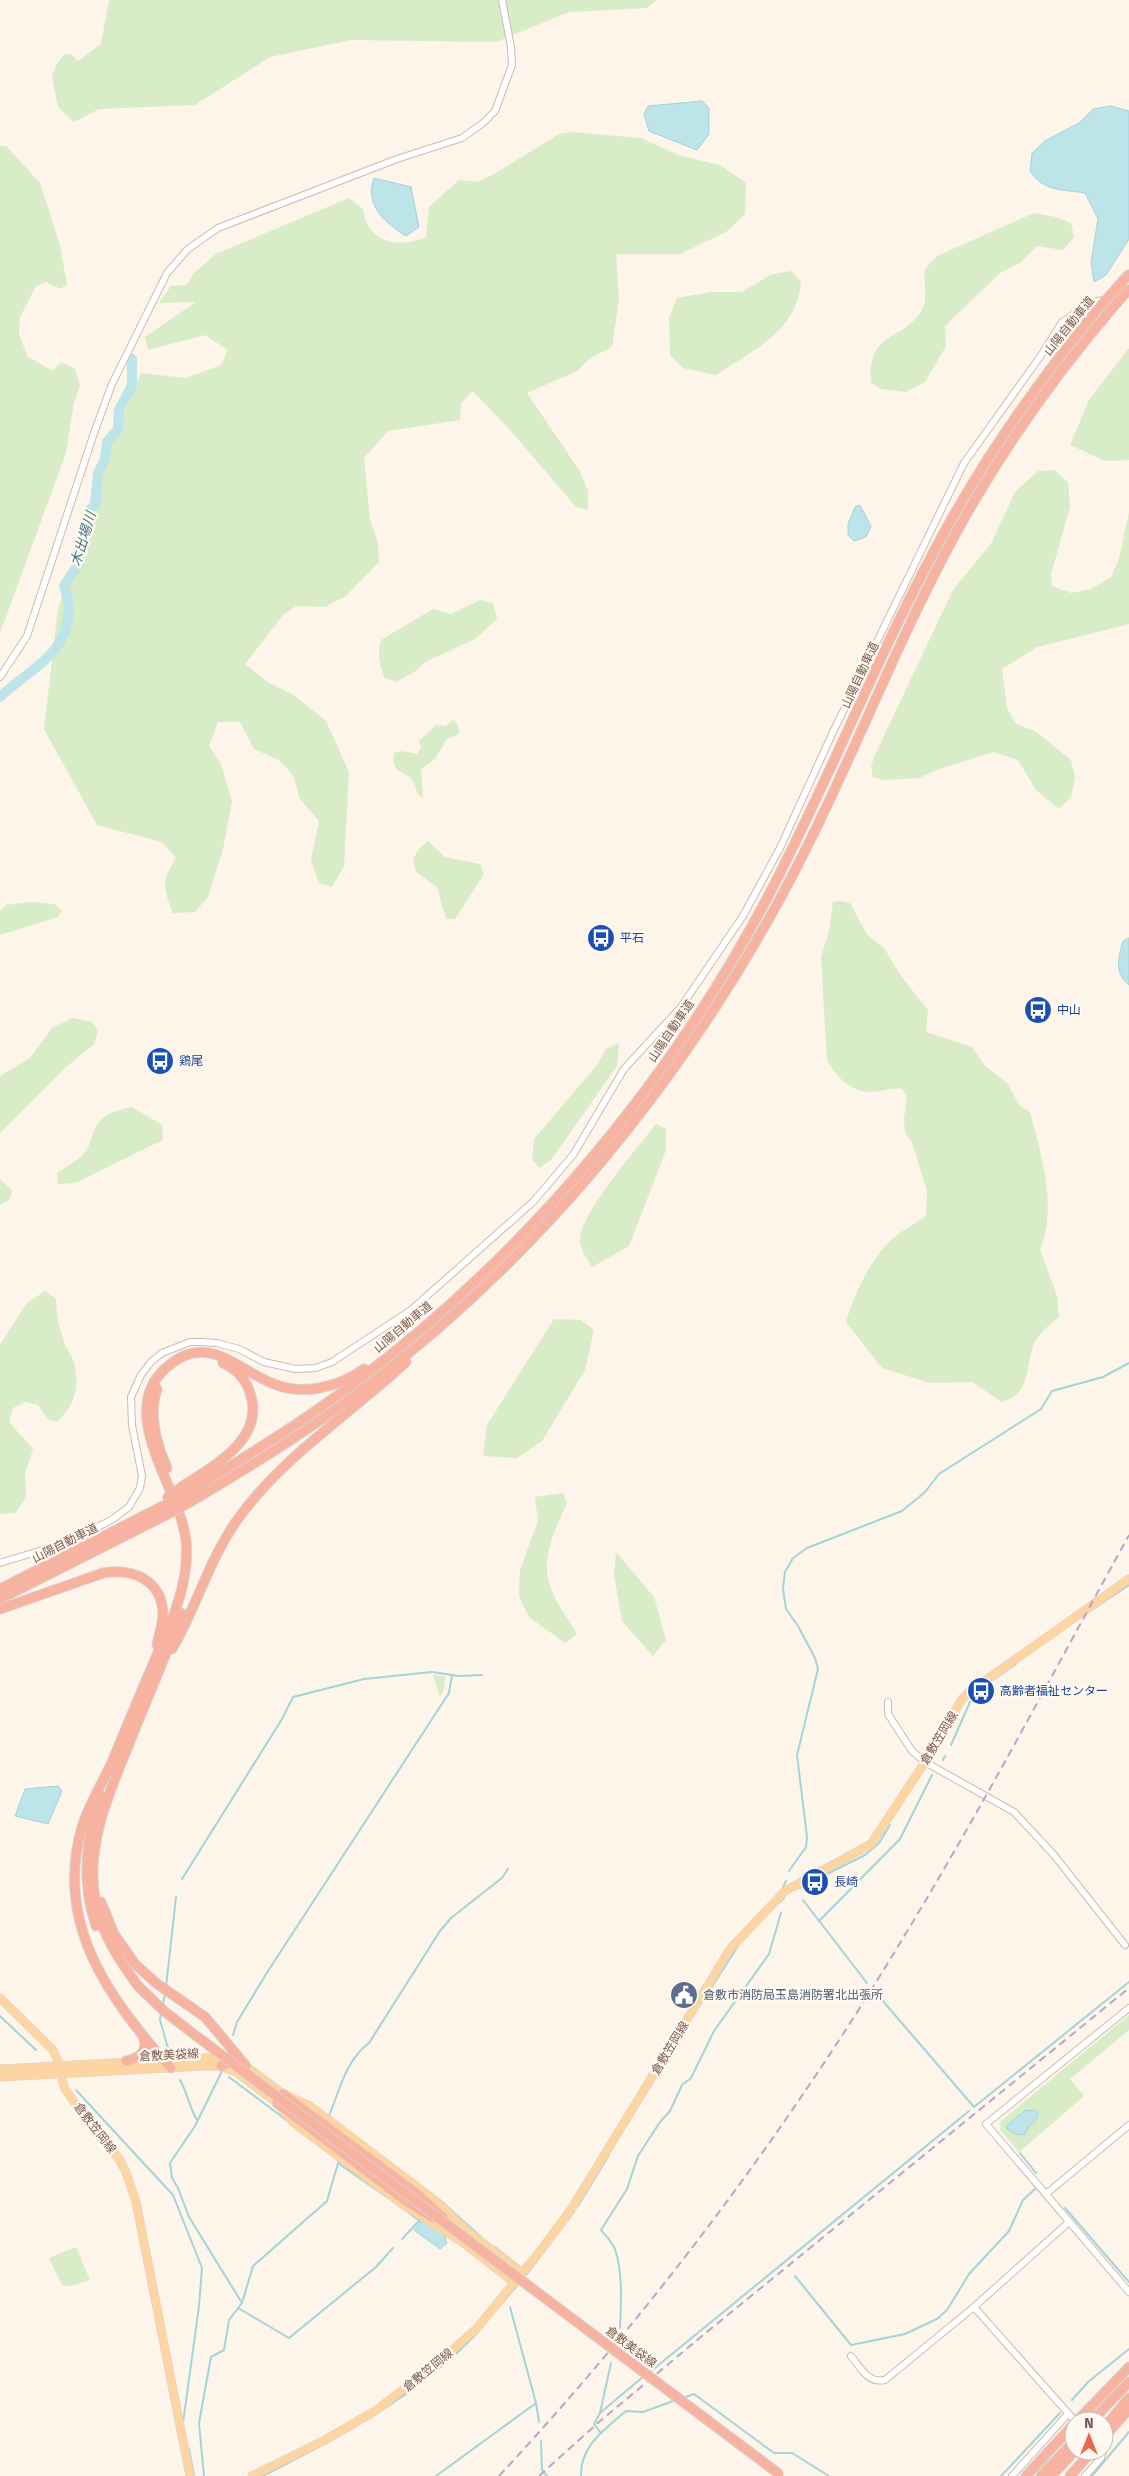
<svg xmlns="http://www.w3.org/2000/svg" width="1129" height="2476" font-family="'Fira Sans','Noto Sans JP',sans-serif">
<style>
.green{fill:#d8ecc7}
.water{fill:#bde4e8;stroke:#a3d4da}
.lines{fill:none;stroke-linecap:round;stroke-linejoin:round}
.stream{stroke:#a3d4da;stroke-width:2}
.river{stroke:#bde4e8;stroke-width:10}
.minor-casing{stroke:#d0bbae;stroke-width:8}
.major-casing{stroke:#d9d1cd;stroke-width:9}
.highway-casing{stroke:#d9d1cd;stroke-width:11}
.minor{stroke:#fff;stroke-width:6}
.major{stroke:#fcd5a2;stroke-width:8}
.highway{stroke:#f7b2a0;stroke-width:9}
.rail{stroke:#b7a6c8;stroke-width:2;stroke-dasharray:8 5;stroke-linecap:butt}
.highway-bridge-casing{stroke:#d9d1cd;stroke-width:11;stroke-linecap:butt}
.highway-bridge{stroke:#f7b2a0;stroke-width:9}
.labels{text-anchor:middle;stroke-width:4.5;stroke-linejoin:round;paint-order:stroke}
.street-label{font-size:12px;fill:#79594c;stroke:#fff9f1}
.transit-label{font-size:12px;fill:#164399;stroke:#fff9f1;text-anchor:start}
.service-label{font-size:12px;fill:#4e5e75;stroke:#fff9f1;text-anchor:start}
.water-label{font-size:14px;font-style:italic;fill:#3f777e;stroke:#fff9f1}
</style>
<rect width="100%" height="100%" fill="#fdf4ea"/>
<g class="green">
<polygon points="109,0 657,0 647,8 569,12 496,42 351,40 270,57 195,105 99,109 74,122 58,107 52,76 57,64 64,54 72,55 78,61 101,44"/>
<path d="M 570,132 L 641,138 L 681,156 L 720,165 L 746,183 L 745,214 L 726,232 L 680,254 L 616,254 L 619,299 L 612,347 L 589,359 L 577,371 L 527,393 L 579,470 L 588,491 L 588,510 L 576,507 L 512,432 L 473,391 L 461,403 L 460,420 L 388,431 L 364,458 L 370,520 L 378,543 L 379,562 L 346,596 L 325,607 L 296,606 L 284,614 L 245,664 L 269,683 L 292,694 L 326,721 L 349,772 L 344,866 L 332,887 L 319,883 L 311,860 L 319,821 L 300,799 L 293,775 L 279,760 L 254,749 L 240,722 L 218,722 L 209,746 L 221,764 L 232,801 L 223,849 L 208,897 L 195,912 L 173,913 C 163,887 161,882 176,858 L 162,842 L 97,825 L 44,729 L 58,609 L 117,428 L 141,373 L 186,378 L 221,365 L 228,350 L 205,335 L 148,350 L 145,337 L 196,302 L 159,303 L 171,286 L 187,285 L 194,273 L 216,254 L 349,198 L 363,209 C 367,243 398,249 426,237 L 429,207 L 459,180 L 477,182 L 494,174 L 559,134 Z"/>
<polygon points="0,146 6,146 40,183 60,245 67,285 60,289 46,282 36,286 20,317 19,335 28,357 53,371 61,362 75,369 80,386 74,402 66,453 0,633"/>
<path d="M 1034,213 L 1056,217 L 1071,223 L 1074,237 L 1063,250 L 1037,246 L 1020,263 L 1000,273 L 945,326 L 946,346 L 925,382 L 905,392 L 882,389 L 871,383 C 867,329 903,344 923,308 C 928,297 923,280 925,269 L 937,256 Z"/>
<path d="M 791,271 L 801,281 C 797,332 754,349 716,375 L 683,368 L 670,355 L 669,318 L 677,298 L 711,292 L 742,292 L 770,275 Z"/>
<polygon points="1129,348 1129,460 1105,461 1070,445 1089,400"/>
<polygon points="1055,470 1068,483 1070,507 1051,574 1052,586 1071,593 1091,589 1111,577 1119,559 1129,512 1129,624 1037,647 1002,669 1007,708 1016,724 1035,731 1071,760 1075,777 1071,797 1059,809 1036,790 1018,760 994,752 942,768 919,778 884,780 873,777 871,767 874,757 953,590 992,542 1015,492 1038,471"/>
<path d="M 480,600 L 493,603 L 497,619 L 475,639 L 425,662 L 414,672 L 396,682 L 385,678 C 379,663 377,655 381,640 L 433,609 L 451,614 Z"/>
<path d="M 454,720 L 458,725 L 459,734 L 447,739 L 434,760 L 421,769 L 423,798 C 415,794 417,787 413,781 C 405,769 391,776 394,753 L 402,751 L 417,754 L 421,748 L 419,741 L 436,725 L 445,726 Z"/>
<polygon points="428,841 445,857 480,864 484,874 455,919 446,919 437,887 416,872 413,860 418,850"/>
<path d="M 840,901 L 850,903 L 867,935 L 884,948 L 901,976 L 928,1010 L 926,1032 L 972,1047 L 985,1066 L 1007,1083 L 1020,1106 L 1030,1112 C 1041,1154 1058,1208 1040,1249 L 1057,1296 L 1059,1317 C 1049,1325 1041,1331 1035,1342 C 1024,1365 1033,1393 1002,1402 L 972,1382 L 930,1383 L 882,1368 L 846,1322 C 855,1292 873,1252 900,1233 C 908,1227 918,1222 926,1216 L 927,1191 L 912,1142 L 905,1133 L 904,1119 L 907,1096 L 902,1089 C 891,1087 882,1092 871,1092 C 850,1092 836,1076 827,1060 L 821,957 L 829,931 L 833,902 Z"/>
<polygon points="32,902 54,904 62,910 58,917 0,935 0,911 6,905"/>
<polygon points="72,1018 92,1022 98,1031 94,1044 65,1068 0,1133 0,1076 30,1058 52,1028"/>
<polygon points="619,1043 617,1066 551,1160 539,1168 532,1159 534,1139 597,1065 606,1049"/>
<path d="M 132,1107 L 162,1125 L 163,1140 L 75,1183 L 58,1184 L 57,1173 C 65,1167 75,1162 83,1155 C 91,1146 91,1136 96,1127 C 103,1113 119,1110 132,1107 Z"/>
<path d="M 656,1124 L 666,1129 L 666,1150 L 629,1246 L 592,1267 C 588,1260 579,1248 580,1239 C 581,1213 638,1147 656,1124 Z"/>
<polygon points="0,1179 12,1190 10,1199 0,1205"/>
<path d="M 45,1291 L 56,1299 C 56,1314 59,1328 64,1341 C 66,1349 72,1355 74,1363 C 80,1386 75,1407 56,1422 L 48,1419 L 38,1405 L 25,1402 L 13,1408 L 9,1422 L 33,1449 L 25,1474 L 26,1497 L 15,1513 L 0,1514 L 0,1345 L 26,1304 Z"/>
<polygon points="554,1319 581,1320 594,1330 585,1370 542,1441 517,1458 483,1456 487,1425"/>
<path d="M 563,1493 L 567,1503 C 556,1528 540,1558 550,1586 C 555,1603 569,1619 577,1634 L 565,1643 L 529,1617 L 519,1596 L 520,1570 L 538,1521 L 535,1497 Z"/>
<polygon points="616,1552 654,1597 666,1640 653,1656 622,1621 614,1574"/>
<polygon points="433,1675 445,1676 444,1689 440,1697"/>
<polygon points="1129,2015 1129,2030 1070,2079 1084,2096 1019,2152 1000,2130 1001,2121"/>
<polygon points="76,2247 90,2280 71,2286 62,2285 49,2258"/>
</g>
<g class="water">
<polygon points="702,101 709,108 709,134 697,150 649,131 644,114 648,106"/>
<path d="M 1111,106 L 1129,111 L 1129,239 L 1106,275 L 1094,282 L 1091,262 L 1098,219 L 1085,193 C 1062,189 1044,192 1030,171 L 1032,153 L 1045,141 L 1079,123 L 1093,109 Z"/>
<path d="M 374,178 L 411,187 L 419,227 L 406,236 C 385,223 364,205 374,178 Z"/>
<polygon points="860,505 871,526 866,537 854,541 848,535 848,524 855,507"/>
<path d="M 1129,938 L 1129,985 C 1114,973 1118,958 1123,941 Z"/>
<polygon points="58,1786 62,1791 48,1824 15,1816 25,1789"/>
<path d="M 1035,2110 L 1038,2113 C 1038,2120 1034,2122 1029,2126 L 1025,2134 L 1018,2135 L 1007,2129 L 1007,2126 L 1024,2111 Z"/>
<polygon points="422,2220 444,2235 447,2243 440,2249 414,2230"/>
</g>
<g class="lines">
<g class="stream">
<polyline points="1090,1611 1129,1585"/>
<polyline points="993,1680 1016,1664"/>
<polyline points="951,1745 970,1702 988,1689"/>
<polyline points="943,1760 945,1756"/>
<polyline points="789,1871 806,1847 807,1837 797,1755 818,1669 815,1658 798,1626 786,1609 783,1589 785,1572 793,1558 807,1548 902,1511 925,1492 939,1474 1041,1409 1052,1391 1103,1377 1129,1363"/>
<polyline points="182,1879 282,1719 293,1697 364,1679 432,1672 459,1676 482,1675"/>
<polyline points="783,1887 786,1881"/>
<polyline points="799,1888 865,1855 879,1843 890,1825"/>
<polyline points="803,1900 867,1983"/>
<polyline points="779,1903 784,1898"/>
<polyline points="819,1921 900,1839 932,1775"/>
<polyline points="166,1987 176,1897"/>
<polyline points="876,1993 974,2107"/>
<polyline points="704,1999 738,1946"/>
<polyline points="163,2004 165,1994"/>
<polyline points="161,2013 160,2020 169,2052"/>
<polyline points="0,2016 36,2050"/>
<polyline points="233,2035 237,2022 268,1971 449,1693 452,1675"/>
<polyline points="229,2077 289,2122"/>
<path d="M 180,2080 C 188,2094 189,2107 197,2120"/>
<polyline points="76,2090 173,2195 202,2268 199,2306 183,2423"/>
<polyline points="974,2107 1129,1982"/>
<path d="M 330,2118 L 329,2116 C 340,2089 346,2060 369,2043 L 440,1931 L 451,1918 L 502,1878 L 508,1869"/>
<polyline points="1020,2153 1036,2173"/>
<polyline points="339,2160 338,2163 385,2196"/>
<polyline points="440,2200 481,2237"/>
<polyline points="578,2206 609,2155"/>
<polyline points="1065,2208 1129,2282"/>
<polyline points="405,2210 421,2222"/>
<polyline points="560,2230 574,2212"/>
<polyline points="402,2239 420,2220"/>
<polyline points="495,2247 520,2267"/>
<polyline points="527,2274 542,2254"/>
<polyline points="795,2276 851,2345 905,2334 937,2319 947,2310 969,2274 1009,2231 1023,2200 1035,2189"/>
<polyline points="503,2302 516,2287"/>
<polyline points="242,2303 253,2266 327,2201 338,2163"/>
<polyline points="510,2307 536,2403 539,2422"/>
<polyline points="238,2308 289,2338 376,2267 393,2248"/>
<path d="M 620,2328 C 621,2303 623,2273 615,2249 C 612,2242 605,2235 601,2230 L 627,2189 L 638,2156 L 660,2122 L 670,2111 L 682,2085 L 691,2078 L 714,2031 L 769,1954 L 781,1913"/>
<polyline points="650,2372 969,2111"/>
<polyline points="683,2398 694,2394 774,2453 792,2453 829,2476"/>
<polyline points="1072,2400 1088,2382 1129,2349"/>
<polyline points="600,2413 644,2376"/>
<polyline points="601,2433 594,2424 600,2413 611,2363"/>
<polyline points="541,2441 542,2470 547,2476"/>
<polyline points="189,2449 194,2476"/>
<polyline points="204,2476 199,2423 211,2357 224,2350 229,2320 242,2303 189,2217 178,2188 172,2178 170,2163 195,2126 222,2071"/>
<path d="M 263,2476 C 341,2436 418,2396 479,2331"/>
<polyline points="436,2476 536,2403"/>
<path d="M 581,2476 C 580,2446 605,2429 626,2411 L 643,2412 L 676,2400"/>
<polyline points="1001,2476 1060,2413"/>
<polyline points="1092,2476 1129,2432"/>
</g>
<path class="river" d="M 0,697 C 31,667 66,658 69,609 C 69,601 66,593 64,586 L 79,563 L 79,547 L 86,529 L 89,510 L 95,505 L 98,473 L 105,459 L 107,442 L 118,429 L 119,410 L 132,385 L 132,359"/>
<g class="minor-casing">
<g id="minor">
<polyline points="0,677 27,636 94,433 112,384 167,273 188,249 218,228 397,159 462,138 483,123 495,111 512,65 511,47 502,0"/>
<polyline points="0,1563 69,1542 113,1519 129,1507 140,1488 142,1476 132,1425 131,1397 141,1375 151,1362 162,1353 190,1342 202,1342 217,1343 239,1349 264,1362 295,1369 316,1368 332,1362 411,1310 533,1202 573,1155 624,1069 681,1007 743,916 780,848 833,732 964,463 1042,354 1062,322 1091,303 1123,295"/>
<polyline points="888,1702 888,1714 912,1751 925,1762 1014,1812 1054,1855 1125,1945"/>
<polyline points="1129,2008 986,2124 1129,2292"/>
<polyline points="1046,2194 1129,2125"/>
<polyline points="974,2307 1075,2421"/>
<path d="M 851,2356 C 860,2367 868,2384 885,2380 L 974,2307 L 1069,2222"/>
<polyline points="1012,2476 1068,2414"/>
<polyline points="1085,2476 1101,2458 1103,2451"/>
</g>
</g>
<g class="major-casing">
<g id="major">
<polyline points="0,1998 53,2050 58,2061 64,2087 87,2122 119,2159 126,2172 136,2202 190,2476"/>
<polyline points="243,2064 283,2094 310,2106 432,2198 471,2234 522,2273"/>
<polyline points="0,2069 225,2057"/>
<polyline points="0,2077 204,2066 221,2066 236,2072 277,2103 294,2123 402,2204 462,2242 515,2283"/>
<polyline points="252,2476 325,2440 375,2411 439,2362 477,2328 541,2250 572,2208 730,1949 785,1891 871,1844 925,1762 962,1699 968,1693 1129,1579"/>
</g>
</g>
<g class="highway-casing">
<g id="highway">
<path d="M 157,1389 C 148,1415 156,1443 167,1468"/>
<path d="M 183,1486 C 214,1466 266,1438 250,1393 C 246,1379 236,1369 223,1363"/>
<path d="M 187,1493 C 243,1458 300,1424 353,1384 C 527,1254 673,1080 773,887 C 834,769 882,645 946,529 C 989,451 1041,378 1097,310"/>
<path d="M 190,1502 C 248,1468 305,1433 359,1392 C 534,1262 678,1087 782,895 C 846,777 892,650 956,533 C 1001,451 1055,375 1115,305"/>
<polyline points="0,1589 169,1503"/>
<polyline points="0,1599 172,1512"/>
<path d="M 0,1609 L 103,1573 C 133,1568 162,1580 163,1614 C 163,1624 159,1635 157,1645"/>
<path d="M 172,1649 C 196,1608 208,1563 235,1523 C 280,1458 349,1415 406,1362"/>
<polyline points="101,1902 114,1934 135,1964 156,1983 205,2017 246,2066"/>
<path d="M 96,1926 C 81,1882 86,1839 100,1795"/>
<path d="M 138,1986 C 120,1961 103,1936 96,1905 C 84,1849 108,1795 129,1744 C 146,1700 166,1657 181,1613"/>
<path d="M 126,2061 C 140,2058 149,2051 143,2036"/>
<polyline points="221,2066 228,2063 232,2056"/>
<path d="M 171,2068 C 109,1999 54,1924 82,1827 C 89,1804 102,1784 112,1762 C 130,1719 148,1675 167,1632 C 179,1603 189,1573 186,1540 C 180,1488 114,1412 167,1367 C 207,1331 237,1370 274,1384 C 303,1396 339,1387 364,1369"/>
<polyline points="283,2094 416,2193 443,2217"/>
<polyline points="277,2103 407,2202 433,2218"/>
<polyline points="1077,2421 1129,2367"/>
<polyline points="1092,2421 1129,2382"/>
<polyline points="1104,2428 1129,2398"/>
<polyline points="1104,2437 1129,2409"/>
<polyline points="1026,2476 1074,2424"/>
<polyline points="1041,2476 1074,2441"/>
<polyline points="1051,2476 1075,2451"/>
<polyline points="1070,2476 1092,2451"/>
</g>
</g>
<use href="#minor" class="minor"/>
<use href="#major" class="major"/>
<use href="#highway" class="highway"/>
<g class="rail">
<path d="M 499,2476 C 649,2315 783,2136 897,1948 C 979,1814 1053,1673 1129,1535"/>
<polyline points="539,2476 599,2422 702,2336 1129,1988"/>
</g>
<g class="highway-bridge-casing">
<g id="highway-bridge">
<polyline points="1115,305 1129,289"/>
<polyline points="1097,310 1129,274"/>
<polyline points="167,1497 183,1486"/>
<polyline points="169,1503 187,1493"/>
<polyline points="172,1512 190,1502"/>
<polyline points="138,1986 164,2011 195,2035 779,2474"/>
</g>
</g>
<use href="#highway-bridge" class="highway-bridge"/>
</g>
<defs>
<g id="bus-disc" transform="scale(1.4375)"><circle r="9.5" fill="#1a4fb4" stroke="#fff9f1"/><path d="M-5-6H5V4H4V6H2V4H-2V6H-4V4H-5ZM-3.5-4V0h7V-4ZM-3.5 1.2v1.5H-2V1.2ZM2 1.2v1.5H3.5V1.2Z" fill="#fff"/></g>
<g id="civic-disc" transform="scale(1.4375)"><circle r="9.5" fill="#5c6f8a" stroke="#fff9f1"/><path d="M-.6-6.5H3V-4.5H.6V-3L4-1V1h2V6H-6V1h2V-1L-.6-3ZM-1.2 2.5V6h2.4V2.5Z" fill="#fff"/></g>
</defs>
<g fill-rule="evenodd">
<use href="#bus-disc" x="601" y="938"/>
<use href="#bus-disc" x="1038" y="1010"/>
<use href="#bus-disc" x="160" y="1061"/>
<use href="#bus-disc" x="981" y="1691"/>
<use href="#bus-disc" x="815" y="1882"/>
<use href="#civic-disc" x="684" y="1995"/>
</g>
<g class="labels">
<g class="street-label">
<text transform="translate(1069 326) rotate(-51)" y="4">山陽自動車道</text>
<text transform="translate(860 675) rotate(-65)" y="4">山陽自動車道</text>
<text transform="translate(671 1031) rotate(-56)" y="4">山陽自動車道</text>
<text transform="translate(403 1327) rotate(-40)" y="4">山陽自動車道</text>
<text transform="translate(65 1543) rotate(-27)" y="4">山陽自動車道</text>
<text transform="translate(939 1738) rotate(-59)" y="4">倉敷笠岡線</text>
<text transform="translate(670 2048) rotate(-59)" y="4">倉敷笠岡線</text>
<text transform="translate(169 2055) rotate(-3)" y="4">倉敷美袋線</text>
<text transform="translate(95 2128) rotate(52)" y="4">倉敷笠岡線</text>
<text transform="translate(631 2347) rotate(37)" y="4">倉敷美袋線</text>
<text transform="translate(428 2370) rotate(-39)" y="4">倉敷笠岡線</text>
</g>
<g class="transit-label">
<text x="620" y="942">平石</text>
<text x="1057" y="1014">中山</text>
<text x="179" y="1065">鶏尾</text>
<text x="1000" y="1695">高齢者福祉センター</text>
<text x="834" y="1886">長崎</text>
</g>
<g class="service-label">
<text x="703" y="1999">倉敷市消防局玉島消防署北出張所</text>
</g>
<g class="water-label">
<text transform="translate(83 539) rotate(-73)" y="5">木出場川</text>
</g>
</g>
<g transform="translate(1089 2436)"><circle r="24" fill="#fff9f1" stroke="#c9b9af"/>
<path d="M0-4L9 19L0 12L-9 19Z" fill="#e8684e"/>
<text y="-8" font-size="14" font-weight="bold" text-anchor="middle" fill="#79594c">N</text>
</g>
</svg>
